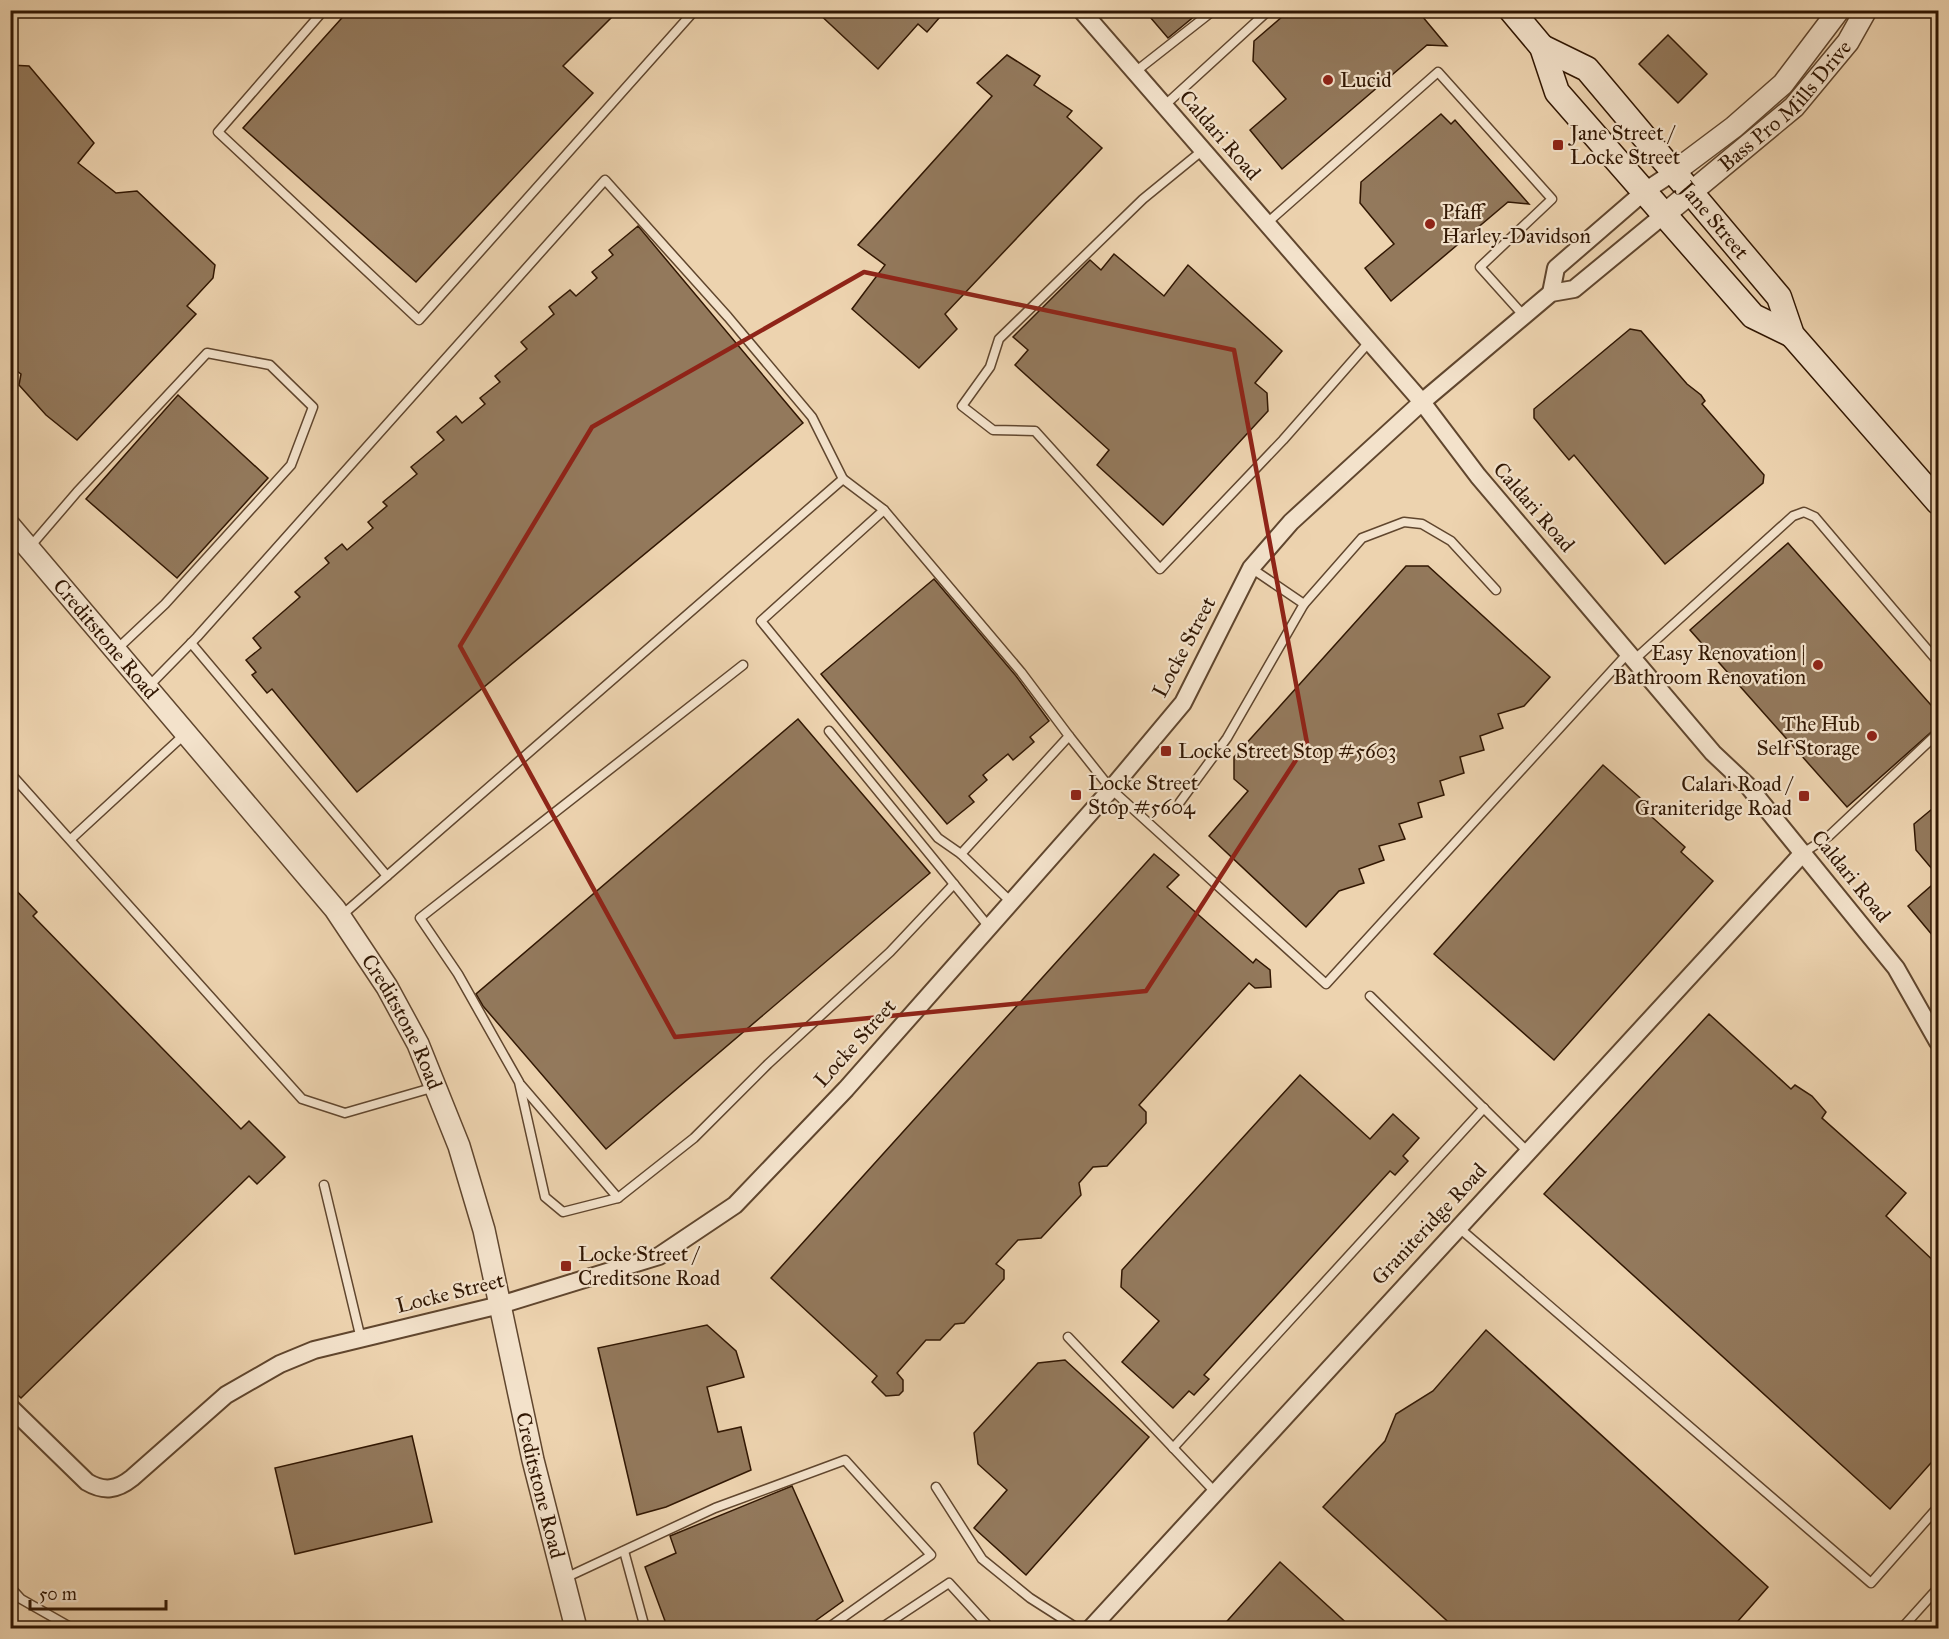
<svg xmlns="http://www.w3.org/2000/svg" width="1949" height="1639" font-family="'IM FELL Great Primer',serif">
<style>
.building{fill:#93795c;stroke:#311703;stroke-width:1.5}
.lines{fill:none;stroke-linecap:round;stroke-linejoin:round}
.service-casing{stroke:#60462e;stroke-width:11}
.minor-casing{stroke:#60462e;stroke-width:20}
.tertiary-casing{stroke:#60462e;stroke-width:24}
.secondary-casing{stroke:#311703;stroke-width:27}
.service{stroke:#f3e2cb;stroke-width:8}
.minor{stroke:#f3e2cb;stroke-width:16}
.tertiary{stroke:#f3e2cb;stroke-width:21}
.secondary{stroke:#f3e2cb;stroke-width:24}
.marked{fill:none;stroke:#8f2418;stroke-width:4.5;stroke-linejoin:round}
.poi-dot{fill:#8f2418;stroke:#f3e2cb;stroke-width:2}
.labels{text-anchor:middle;stroke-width:4.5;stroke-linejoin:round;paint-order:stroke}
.poi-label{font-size:21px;fill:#311703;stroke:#f3e2cb;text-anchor:start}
.street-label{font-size:21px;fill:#311703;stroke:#f3e2cb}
</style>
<rect width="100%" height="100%" fill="#edd3af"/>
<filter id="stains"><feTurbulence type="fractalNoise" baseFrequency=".00333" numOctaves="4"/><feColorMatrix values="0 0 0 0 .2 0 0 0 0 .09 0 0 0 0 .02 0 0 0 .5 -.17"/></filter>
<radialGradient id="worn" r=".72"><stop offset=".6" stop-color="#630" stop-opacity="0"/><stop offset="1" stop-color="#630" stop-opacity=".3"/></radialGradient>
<g class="building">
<polygon points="349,10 619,10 563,66 593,93 416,282 243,128"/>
<polygon points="815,10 946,10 927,32 918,24 878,69"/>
<polygon points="1144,10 1202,10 1168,38"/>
<polygon points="1290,10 1417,10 1447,46 1427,45 1282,169 1250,130 1286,99 1253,61 1254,41"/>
<polygon points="1668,35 1707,74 1678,103 1639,64"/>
<polygon points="1007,55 1040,76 1034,85 1072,111 1067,117 1102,148 945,314 957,329 919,368 852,309 885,265 858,245 992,96 977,83"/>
<polygon points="10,65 29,66 94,143 78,163 116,193 137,191 215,265 213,278 187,306 196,314 77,440 46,415 19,385 21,374 10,366"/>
<polygon points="1441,114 1451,124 1455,120 1529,204 1508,202 1391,301 1365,268 1394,244 1360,203 1361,182"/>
<polygon points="638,226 803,423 357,792 272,689 267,693 252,675 256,672 246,660 261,648 253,638 300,597 295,592 329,563 325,558 342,544 347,550 373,528 368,522 387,506 383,502 417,474 411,467 444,440 437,432 456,416 462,423 485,404 480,398 500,382 495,376 527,349 521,342 554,314 549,307 570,290 576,296 597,278 592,272 613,255 609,250"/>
<polygon points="1114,254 1164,296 1188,265 1282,351 1255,383 1267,393 1268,411 1163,525 1097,465 1109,450 1015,365 1028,350 1013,337 1090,260 1101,270"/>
<polygon points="1630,329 1641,331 1687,384 1701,395 1705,401 1702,404 1764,475 1763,483 1665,564 1574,455 1569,460 1534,418 1534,409"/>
<polygon points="178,395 268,478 177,578 86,499"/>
<polygon points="1788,543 1938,713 1938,726 1847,807 1690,630"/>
<polygon points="1406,566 1428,566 1550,677 1524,706 1498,714 1503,728 1480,736 1484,750 1460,757 1464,773 1440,781 1444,795 1418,803 1422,817 1399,824 1405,839 1379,846 1384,860 1359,869 1364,883 1339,891 1306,927 1209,836 1248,791 1234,779 1234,757"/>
<polygon points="934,579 1016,676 1049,721 1030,737 1034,742 1013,760 1008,754 983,775 987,780 969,796 974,802 947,824 821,674"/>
<polygon points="798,719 930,873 606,1149 483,1006 476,994"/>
<polygon points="1603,765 1646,803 1642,808 1685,847 1681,852 1713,881 1554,1060 1434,954"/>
<polygon points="1938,804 1938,876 1916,850 1914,824"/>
<polygon points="1154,854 1179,875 1167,887 1253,963 1256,959 1270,970 1271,987 1255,988 1249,983 1139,1105 1146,1112 1146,1123 1107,1166 1093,1167 1079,1183 1081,1195 1041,1238 1018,1240 996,1264 1004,1270 1004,1279 964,1323 955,1324 940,1340 926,1340 897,1373 903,1380 903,1391 899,1395 886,1396 872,1382 877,1376 771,1278"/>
<polygon points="1938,880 1938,942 1908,906"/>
<polygon points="10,884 37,912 33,916 241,1129 249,1121 285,1157 257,1184 249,1176 21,1398 10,1388"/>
<polygon points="1709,1014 1791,1089 1795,1085 1812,1096 1826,1112 1822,1118 1906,1193 1886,1216 1938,1265 1938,1455 1890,1509 1544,1194"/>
<polygon points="1300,1075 1370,1139 1393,1114 1419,1138 1403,1156 1408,1161 1395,1175 1390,1171 1204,1375 1209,1379 1194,1395 1189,1391 1173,1408 1122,1362 1159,1321 1121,1287 1122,1270"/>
<polygon points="707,1325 736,1351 744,1377 707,1387 718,1432 741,1427 751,1470 666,1507 637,1515 598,1348"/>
<polygon points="1486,1330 1768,1587 1731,1629 1456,1629 1323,1507 1385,1441 1396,1414 1433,1391"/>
<polygon points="1065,1360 1149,1437 1026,1575 974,1528 1007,1490 978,1464 974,1433 1038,1363"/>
<polygon points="412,1436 432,1522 295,1554 275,1468"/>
<polygon points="792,1486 843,1601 804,1629 668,1629 645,1567 676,1553 670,1536"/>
<polygon points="1280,1562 1353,1629 1220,1629"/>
</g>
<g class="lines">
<g class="service-casing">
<g id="service">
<polyline points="324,10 218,132 419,320 695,10"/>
<polyline points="1135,72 1214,10"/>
<polyline points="1164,106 1269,10"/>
<polyline points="1203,150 1143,199 999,339 990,367 962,406 993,430 1035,431 1160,569 1283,440 1370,341"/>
<polyline points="1267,223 1438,72 1552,199 1480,267 1524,316"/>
<polyline points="843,479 884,510 1021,672 1069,736"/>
<polyline points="884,510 761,621 938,838 961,854"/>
<polyline points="29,548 77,492 207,353 270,365 313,407 291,465 165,604 115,651"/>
<polyline points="1251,568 1304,604 1362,538 1404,522 1422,524 1451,541 1496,590"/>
<polyline points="191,643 387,876"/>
<polyline points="1635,659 1793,516 1804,512 1815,517 1938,662"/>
<polyline points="743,665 420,918 458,974 519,1082 545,1197 563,1212 618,1198 694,1138 768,1064 890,952 954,884"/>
<polyline points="147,688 197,637 605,180 728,317 812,417 843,479 341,916"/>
<polyline points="829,731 989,927"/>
<polyline points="10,773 302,1099 345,1113 435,1087"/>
<polyline points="1180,802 1227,738 1304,604"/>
<polyline points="71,839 185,734"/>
<polyline points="1803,853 1829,836 1938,733"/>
<polyline points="1011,902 961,854 1069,736 1111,789 1326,984 1629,652"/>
<polyline points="1370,996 1527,1151"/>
<polyline points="521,1085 618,1198"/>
<polyline points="324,1185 361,1339"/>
<polyline points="1458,1227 1871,1583 1938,1507"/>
<polyline points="1068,1337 1215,1492"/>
<polyline points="1173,1448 1484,1108"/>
<polyline points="936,1487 982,1559 1030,1598 1077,1628"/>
<polyline points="624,1551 645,1628"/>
<polyline points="563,1579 715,1508 845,1460 931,1555 828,1628"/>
<polyline points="10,1587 21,1599 72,1628"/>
<polyline points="881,1628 949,1583 990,1628"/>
<polyline points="1902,1628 1938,1588"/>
</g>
</g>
<g class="minor-casing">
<g id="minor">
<polyline points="1081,10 1422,402 1478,476 1713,753 1748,786 1896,968 1938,1042"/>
<polyline points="1551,293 1556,268 1645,191 1674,172"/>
<path d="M 10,1407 L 87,1482 C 104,1492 117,1490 132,1478 L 226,1395 L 280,1364 L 314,1350 L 500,1305 L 659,1256 L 735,1205 L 846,1089 L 1106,795 L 1183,703 L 1251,568 L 1291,522 L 1422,402 L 1551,293 L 1574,289 L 1665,214"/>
<polyline points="1091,1628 1803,853"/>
</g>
</g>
<g class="tertiary-casing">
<g id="tertiary">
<polyline points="1674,172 1734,127 1783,84 1839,10"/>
<path id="s1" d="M 1665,214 L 1794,107 L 1848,42 L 1866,10"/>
<path id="s2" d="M 10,526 L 335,909 L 387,987 L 418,1044 L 459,1146 L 484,1230 L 533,1460 L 576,1628"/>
</g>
</g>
<g class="secondary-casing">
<g id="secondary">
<polyline points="1511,10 1542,47 1557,92 1753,316 1792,335"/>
<path id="s3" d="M 1542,47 L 1587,69 L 1779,297 L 1792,335 L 1938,502"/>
</g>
</g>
<use href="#service" class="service"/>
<use href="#minor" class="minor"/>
<use href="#tertiary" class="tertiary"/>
<use href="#secondary" class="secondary"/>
</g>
<path class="marked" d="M 864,272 L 1234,350 L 1307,743 L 1146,991 L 675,1037 L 460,646 L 592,427 Z"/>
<g class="poi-dot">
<circle cx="1328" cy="80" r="6"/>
<rect x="1552" y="139" width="12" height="12" rx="3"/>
<circle cx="1430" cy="224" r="6"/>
<circle cx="1818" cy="665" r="6"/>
<circle cx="1872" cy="736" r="6"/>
<rect x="1160" y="745" width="12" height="12" rx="3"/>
<rect x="1070" y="789" width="12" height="12" rx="3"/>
<rect x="1798" y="790" width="12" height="12" rx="3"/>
<rect x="560" y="1260" width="12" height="12" rx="3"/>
</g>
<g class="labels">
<g class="poi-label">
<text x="1340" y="87">Lucid</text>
<text x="1570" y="140">Jane Street /<tspan x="1570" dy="24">Locke Street</tspan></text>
<text x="1442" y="219">Pfaff<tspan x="1442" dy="24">Harley-Davidson</tspan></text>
<text x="1806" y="660" text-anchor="end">Easy Renovation |<tspan x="1806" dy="24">Bathroom Renovation</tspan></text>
<text x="1860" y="731" text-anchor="end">The Hub<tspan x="1860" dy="24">Self Storage</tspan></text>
<text x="1178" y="758">Locke Street Stop #5603</text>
<text x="1088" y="790">Locke Street<tspan x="1088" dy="24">Stop #5604</tspan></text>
<text x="1792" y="791" text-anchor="end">Calari Road /<tspan x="1792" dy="24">Graniteridge Road</tspan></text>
<text x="578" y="1261">Locke Street /<tspan x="578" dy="24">Creditsone Road</tspan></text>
</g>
<g class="street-label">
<text dy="7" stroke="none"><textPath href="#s1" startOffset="162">Bass Pro Mills Drive</textPath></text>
<text transform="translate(1220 135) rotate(49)" y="7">Caldari Road</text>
<text dy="7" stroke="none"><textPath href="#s3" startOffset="248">Jane Street</textPath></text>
<text transform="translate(1534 507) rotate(49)" y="7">Caldari Road</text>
<text dy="7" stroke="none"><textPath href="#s2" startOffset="148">Creditstone Road</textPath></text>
<text transform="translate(1184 647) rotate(-62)" y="7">Locke Street</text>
<text transform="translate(1851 876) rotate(51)" y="7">Caldari Road</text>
<text dy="7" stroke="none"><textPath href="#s2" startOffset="634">Creditstone Road</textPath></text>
<text transform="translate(855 1043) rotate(-48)" y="7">Locke Street</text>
<text transform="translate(1429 1224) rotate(-47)" y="7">Graniteridge Road</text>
<text transform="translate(450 1293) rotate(-14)" y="7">Locke Street</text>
<text dy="7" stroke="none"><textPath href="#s2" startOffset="1120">Creditstone Road</textPath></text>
</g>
</g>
<rect width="1949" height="1639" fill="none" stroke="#edd3af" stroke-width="36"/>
<rect x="12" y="12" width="1925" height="1615" fill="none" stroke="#311703" stroke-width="3"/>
<rect x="18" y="18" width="1913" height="1603" fill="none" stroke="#311703" stroke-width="1.5"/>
<path d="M30 1600v9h136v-9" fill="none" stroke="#311703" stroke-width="3"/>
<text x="39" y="1600" font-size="18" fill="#311703" stroke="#f3e2cb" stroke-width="4.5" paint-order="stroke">50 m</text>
<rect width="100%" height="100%" filter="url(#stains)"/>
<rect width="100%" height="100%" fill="url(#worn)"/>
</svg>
